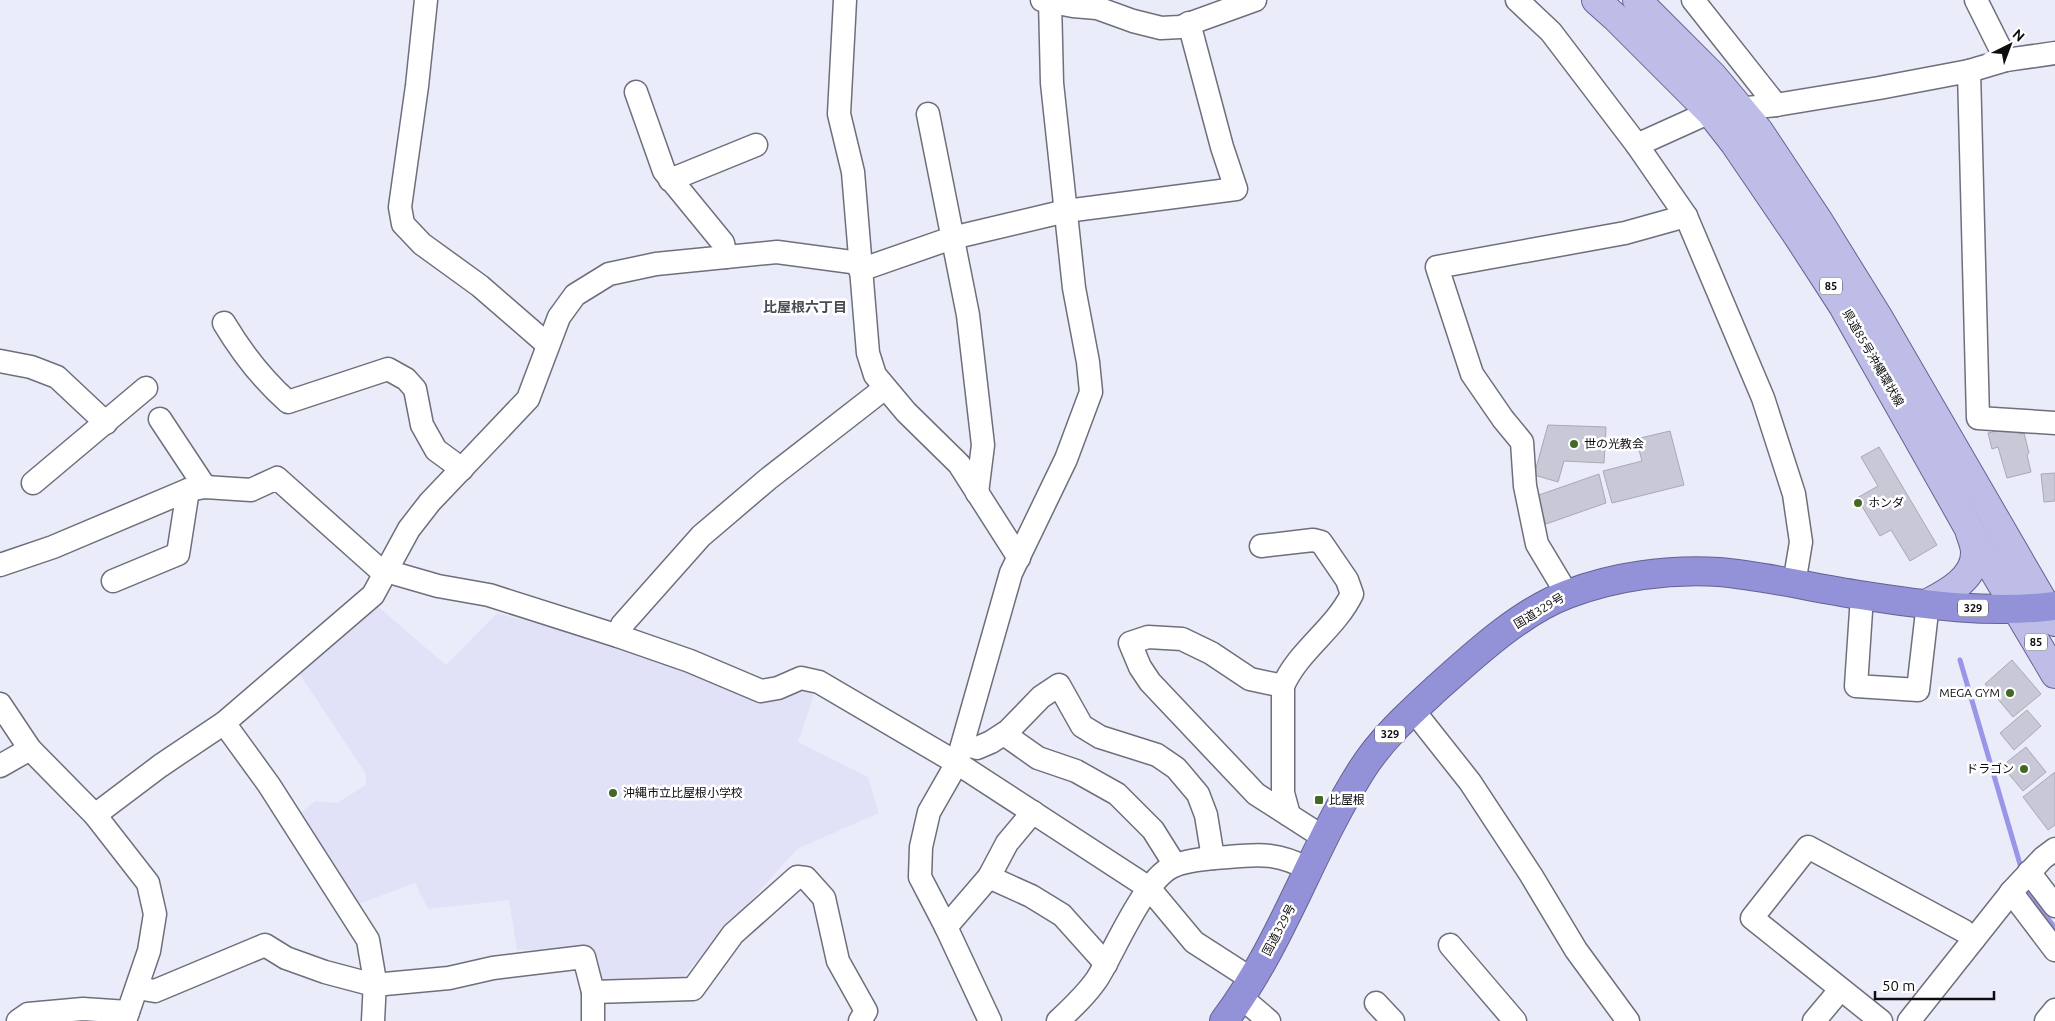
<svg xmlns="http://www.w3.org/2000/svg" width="2055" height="1021" font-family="Ubuntu,'Noto Sans JP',sans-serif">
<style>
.built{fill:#e1e2f7}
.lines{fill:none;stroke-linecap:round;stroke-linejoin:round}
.stream{stroke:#9996e9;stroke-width:5}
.building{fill:#c8c8d6;stroke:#a9a9b6}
.minor-casing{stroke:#6e6f7b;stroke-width:25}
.major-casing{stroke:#646292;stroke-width:30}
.highway-casing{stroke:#646292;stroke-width:30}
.minor{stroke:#fff;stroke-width:22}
.major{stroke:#bebde8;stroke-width:28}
.highway{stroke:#9391d8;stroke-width:28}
.poi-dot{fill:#416925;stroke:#fff;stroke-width:2}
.labels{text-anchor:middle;stroke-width:5;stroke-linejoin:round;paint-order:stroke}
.shield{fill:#fff;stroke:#555558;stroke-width:1}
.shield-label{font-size:11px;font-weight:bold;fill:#0c0c11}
.street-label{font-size:12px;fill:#0c0c11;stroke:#fff}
.poi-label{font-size:12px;fill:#0c0c11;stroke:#fff;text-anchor:start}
.neighbourhood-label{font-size:14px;font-weight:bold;fill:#4a4a55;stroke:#fff}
</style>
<rect width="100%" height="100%" fill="#ebecf9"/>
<polygon class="built" points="375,604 446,665 497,613 593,639 766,701 805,689 814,695 798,742 868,777 879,813 797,849 681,979 602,984 591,949 517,950 509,900 428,909 415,883 356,905 297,816 315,801 337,803 366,785 366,774 297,670"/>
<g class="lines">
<g class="stream">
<polyline points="1960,660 2022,871"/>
<polyline points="2026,884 2028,892 2055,928"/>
</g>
</g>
<g class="building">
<polygon points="1548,425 1606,427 1604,463 1564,461 1558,482 1534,475"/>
<polygon points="2017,426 2019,434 2024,433 2029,453 2027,455 2031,472 2007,478 1998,447 1992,449 1988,433"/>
<polygon points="1670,431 1684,485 1612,503 1603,471 1642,461 1636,439"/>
<polygon points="1879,447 1937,545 1910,561 1891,530 1880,536 1857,498 1878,486 1861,457"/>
<polygon points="2055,473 2055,501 2044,502 2041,474"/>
<polygon points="1599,474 1606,503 1546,524 1536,496"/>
<polygon points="2012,660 2041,694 2013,717 1985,684"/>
<polygon points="2027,710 2041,726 2014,750 2000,733"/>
<polygon points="2026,747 2046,772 2023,791 2002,766"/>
<polygon points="2055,772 2055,825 2048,830 2023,797"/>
</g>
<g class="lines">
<g class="minor-casing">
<g id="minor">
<polyline points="426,0 417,86 400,207 403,224 422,244 480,286 548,345"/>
<polyline points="845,0 839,114 853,172 868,353 875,375 906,412 959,464 1019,558"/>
<polyline points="1042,0 1073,6 1097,8 1133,21 1161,28 1180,27 1255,0"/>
<polyline points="1517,0 1551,32 1637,145 1686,216 1763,398 1794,494 1801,542 1794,584"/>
<polyline points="1693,0 1776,105"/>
<polyline points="1976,0 2006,60"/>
<polyline points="1969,71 1978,418 2055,423"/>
<polyline points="636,92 664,171 723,243 726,257"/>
<polyline points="928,114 968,315 983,445 977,493"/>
<polyline points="1637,145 1710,112 1776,105 1879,88 1969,71 2006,60 2055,53"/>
<polyline points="670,180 756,145"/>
<polyline points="860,270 952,238 1066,211 1236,189 1222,147 1189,23"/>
<path d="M 224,323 C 242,353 262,379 288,402 L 388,369 L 406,379 L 415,389 L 422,425 L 436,450 L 462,469"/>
<polyline points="0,361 31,367 57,377 106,423"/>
<polyline points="160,419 205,487"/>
<polyline points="33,483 146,388"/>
<path d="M 1261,546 L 1313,540 L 1321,542 L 1347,580 L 1352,594 C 1335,629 1298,651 1283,686 L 1283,793 L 1289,815"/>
<polyline points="0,565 53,547 188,490 205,487 251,490 277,478 379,569 438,586 489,595 618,636 690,661 761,691 778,688 801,678 819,682 957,763 1149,888 1194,942 1253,980"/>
<polyline points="113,581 178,554 188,490"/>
<polyline points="1567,594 1537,544 1525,486 1522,442 1503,419 1472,374 1437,267 1625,233 1686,216"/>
<polyline points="1862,596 1856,686 1918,690 1928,603"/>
<polyline points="618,636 622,625 701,536 768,479 885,388"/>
<polyline points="1283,686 1250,679 1211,653 1182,639 1148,637 1130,643 1140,667 1150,682 1256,794 1323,837"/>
<polyline points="0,704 30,749 95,815 148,883 155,914 149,951 125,1021"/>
<polyline points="1413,710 1470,782 1531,875 1576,950 1628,1021"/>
<polyline points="224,723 269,785 368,940 375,981 373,1021"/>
<polyline points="1004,734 1038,758 1076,771 1117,794 1153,830 1175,865"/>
<polyline points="963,744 977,748 991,742 1008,731 1041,697 1059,685 1082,726 1100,737 1157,755 1176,768 1198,794 1206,815 1213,858"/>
<polyline points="0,766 30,749"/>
<polyline points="95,815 160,766 224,723 373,595 409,529 430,502 528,399 559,317 575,295 609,274 656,264 777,252 859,263"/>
<polyline points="2029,872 2055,906"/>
<polyline points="989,877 1031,896 1062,915 1106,964"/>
<polyline points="2011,892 2055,950"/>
<polyline points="946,927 989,877 1007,843 1033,812"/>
<polyline points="1450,945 1515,1021"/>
<polyline points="137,988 155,991 265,945 286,958 325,972 374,985 449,978 493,968 584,957 593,992 593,1021"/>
<polyline points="593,992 693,989 733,934 797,877 806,878 824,898 838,961 866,1011 860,1021"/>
<polyline points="1242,998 1269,1021"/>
<polyline points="1376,1003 1393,1021"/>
<polyline points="18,1021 28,1014 83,1009 128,1012"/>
<polyline points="990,1021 946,927 920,877 921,847 929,812 957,763 1011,573 1066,459 1091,392 1088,362 1074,288 1052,83 1050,0"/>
<path d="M 1058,1021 C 1072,1008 1086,995 1097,979 C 1115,951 1145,875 1176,865 C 1191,859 1212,858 1228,857 C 1262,854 1278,853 1309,869"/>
<polyline points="1814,1021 1840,990"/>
<polyline points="1881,1021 1752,918 1808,847 1964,931 1974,939"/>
<polyline points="1909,1021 2013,890 2043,858 2055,849"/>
<polyline points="2046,1021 2055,1010"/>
</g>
</g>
<g class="major-casing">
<g id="major">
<polyline points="1596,0 1615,17 1710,112 1735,144 1797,235 1843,306 1969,529 2055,674"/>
<polyline points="1637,0 1713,76 1759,131 1818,220 1880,320 2055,622"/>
<path d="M 1928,603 C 1947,593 1976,578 1975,552 C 1975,546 1972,539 1970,533"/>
</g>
</g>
<g class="highway-casing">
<path id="highway" d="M 1224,1021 C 1282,944 1310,852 1361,771 C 1381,739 1409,714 1436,689 C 1474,655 1520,612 1568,594 C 1615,576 1669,569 1719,572 C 1766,576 1813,588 1860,595 C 1923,605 1991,614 2055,606"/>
</g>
<use href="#minor" class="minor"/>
<use href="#major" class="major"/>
<use href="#highway" class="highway"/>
</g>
<g class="poi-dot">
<circle cx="1574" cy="444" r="5"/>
<circle cx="1858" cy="503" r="5"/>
<circle cx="2010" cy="693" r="5"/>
<circle cx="2024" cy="769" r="5"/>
<circle cx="613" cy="793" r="5"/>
<rect x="1314" y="795" width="10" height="10" rx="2.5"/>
</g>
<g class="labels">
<g class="shield">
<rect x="1820" y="277.5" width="22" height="17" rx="4"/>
<rect x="1958" y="599.5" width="30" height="17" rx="4"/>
<rect x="2025" y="633.5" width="22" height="17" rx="4"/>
<rect x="1375" y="725.5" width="30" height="17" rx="4"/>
</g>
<g class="shield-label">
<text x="1831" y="290">85</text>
<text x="1973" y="612">329</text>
<text x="2036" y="646">85</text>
<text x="1390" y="738">329</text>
</g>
<g class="street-label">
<text transform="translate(1873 358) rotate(60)" y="4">県道85号沖縄環状線</text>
<text transform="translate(1539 611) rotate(-31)" y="4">国道329号</text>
<text transform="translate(1279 930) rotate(-62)" y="4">国道329号</text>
</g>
<g class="poi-label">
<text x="1584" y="448">世の光教会</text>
<text x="1868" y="507">ホンダ</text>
<text x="2000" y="697" text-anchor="end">MEGA GYM</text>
<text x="2014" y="773" text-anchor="end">ドラゴン</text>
<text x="623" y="797">沖縄市立比屋根小学校</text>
<text x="1329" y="804">比屋根</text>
</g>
<g class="neighbourhood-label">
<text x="805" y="312">比屋根六丁目</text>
</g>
</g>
<g transform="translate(2010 45) rotate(42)" stroke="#ffffff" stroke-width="4" paint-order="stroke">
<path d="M0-4L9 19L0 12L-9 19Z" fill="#0c0c11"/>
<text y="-8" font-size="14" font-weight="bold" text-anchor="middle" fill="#0c0c11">N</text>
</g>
<path d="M1875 991v8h119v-8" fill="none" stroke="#0c0c11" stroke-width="2.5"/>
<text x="1882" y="991" font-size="15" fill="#0c0c11" stroke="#ffffff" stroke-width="4" paint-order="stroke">50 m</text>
</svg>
